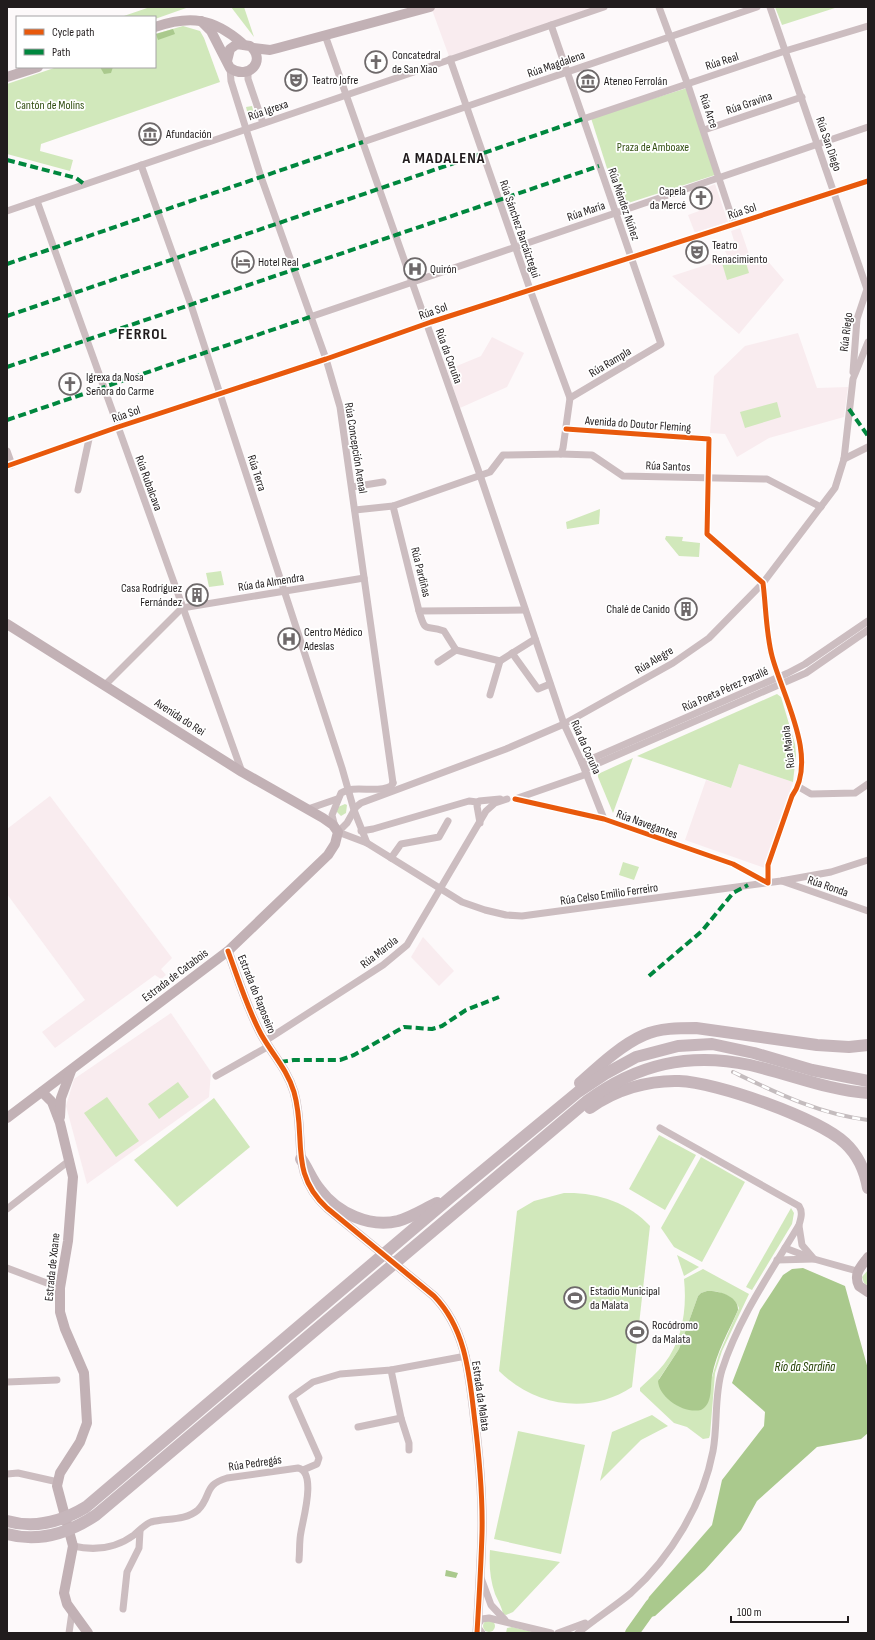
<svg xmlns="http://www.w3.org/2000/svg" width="875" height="1640" font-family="'Sofia Sans Condensed',sans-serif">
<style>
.built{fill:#f9ecef}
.green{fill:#d1e8bb;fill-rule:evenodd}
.water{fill:#aac98d}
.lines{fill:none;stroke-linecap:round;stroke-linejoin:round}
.river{stroke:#aac98d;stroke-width:14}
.minor{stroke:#ccbdc0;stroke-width:7}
.tertiary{stroke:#ccbdc0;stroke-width:9}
.secondary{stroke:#c2b1b5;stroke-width:10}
.trunk{stroke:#c6b6bb;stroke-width:12}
.rail-casing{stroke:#c4bcbe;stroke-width:4}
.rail{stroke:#fff;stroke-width:2.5;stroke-dasharray:8;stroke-linecap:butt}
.quiet{stroke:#00873e;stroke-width:4;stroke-dasharray:8 4;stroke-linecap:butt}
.cycleway-casing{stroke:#fff;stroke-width:8}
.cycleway{stroke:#e8590c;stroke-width:5}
.labels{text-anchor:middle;stroke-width:3.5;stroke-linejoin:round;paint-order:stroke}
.poi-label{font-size:12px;fill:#211c1d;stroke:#fff;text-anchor:start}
.street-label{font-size:12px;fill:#211c1d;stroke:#fff}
.park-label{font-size:12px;fill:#324f12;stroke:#fff}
.water-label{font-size:13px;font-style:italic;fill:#223f00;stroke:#fff}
.district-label{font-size:16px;font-weight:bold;letter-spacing:1px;fill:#211c1d;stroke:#fff}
</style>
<rect width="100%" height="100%" fill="#fdf9fa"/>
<g class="built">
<polygon points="431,7 604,7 450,59"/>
<polygon points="715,184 728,222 695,233 688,215 699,211 698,208 708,205 703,189"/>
<polygon points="740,228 752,263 766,259 784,280 739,334 672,276 709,264 730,261 725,251 736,247 731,231"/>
<polygon points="798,333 817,388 848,387 844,417 769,438 737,457 725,434 710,433 714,376 745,346"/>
<polygon points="492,337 524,353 507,387 460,408 447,370 481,356"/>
<polygon points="739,764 793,782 765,868 685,840 706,780 731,788"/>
<polygon points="50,796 172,958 161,969 166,975 161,979 155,975 55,1048 42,1032 85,1000 7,894 7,829"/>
<polygon points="423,937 454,971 439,986 411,957"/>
<polygon points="171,1013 211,1072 209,1097 87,1184 66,1106 74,1079"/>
</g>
<g class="green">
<polygon points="150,7 189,7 155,19 155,17 121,17"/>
<polygon points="231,7 244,7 254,37"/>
<polygon points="775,7 838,7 782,25"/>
<polygon points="183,26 200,31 204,38 220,82 41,144 40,151 73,160 70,171 7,154 7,84 57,67 155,67 155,34"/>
<polygon points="687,88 715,175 619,206 591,118"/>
<polygon points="252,106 254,114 252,117 248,115 246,107"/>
<polygon points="744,256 749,273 727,280 722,263"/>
<polygon points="777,402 781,417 745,428 740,412"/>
<polygon points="600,509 599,524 567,529 566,522"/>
<polygon points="666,536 683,537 682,541 700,543 699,557 679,556 665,539"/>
<polygon points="221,571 224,585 209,587 206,573"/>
<polygon points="777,694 781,697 795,744 796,755 793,782 739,764 731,788 637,756"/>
<polygon points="633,758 613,813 598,777 598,774"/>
<polygon points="345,804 347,805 346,813 341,816 336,811 338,807"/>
<polygon points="623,862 639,867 634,880 619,875"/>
<polygon points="178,1082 189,1097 159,1119 148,1104"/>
<polygon points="107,1097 139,1141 116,1157 84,1113"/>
<polygon points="214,1098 250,1147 177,1207 134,1160"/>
<polygon points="659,1135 696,1155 665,1210 629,1189"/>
<polygon points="701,1157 745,1182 702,1262 674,1247 661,1228"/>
<path d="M 564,1193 C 596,1192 628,1202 650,1226 L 632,1387 C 590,1415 535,1407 499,1371 L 517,1211 L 534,1201 Z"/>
<polygon points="791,1208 794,1213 792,1224 752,1290 746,1287"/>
<polygon points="677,1255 699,1267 684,1276"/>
<path d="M 703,1269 L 749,1294 L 722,1351 L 715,1373 L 710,1435 L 709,1438 L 703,1439 L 687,1427 L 674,1423 L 640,1391 L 640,1388 C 648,1380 657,1373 664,1364 C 683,1340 687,1308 684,1279 ZM 707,1291 C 718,1290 735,1296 739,1308 L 719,1354 L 712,1377 L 659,1379 L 679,1349 L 698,1296 L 701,1293 Z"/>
<polygon points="868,1270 868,1286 864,1283 862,1277"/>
<polygon points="652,1415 668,1426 641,1440 600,1481 612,1432"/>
<polygon points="518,1431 585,1445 561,1554 494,1539"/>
<path d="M 490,1550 L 560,1562 L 513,1612 L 506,1615 L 503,1614 C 502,1607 498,1601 495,1594 C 490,1579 489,1566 490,1550 Z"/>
<circle cx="489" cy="1626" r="6"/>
<polygon points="512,1627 537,1633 506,1633 507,1628"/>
</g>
<g class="water">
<polygon points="173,29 175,34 158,40 156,34"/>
<polygon points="100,67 113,67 111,73 104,74"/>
<polygon points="803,1268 845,1286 868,1369 868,1433 861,1439 817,1447 757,1501 741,1530 705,1570 655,1616 641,1619 649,1597 712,1525 722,1480 764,1426 765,1412 732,1383 760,1310 783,1275 792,1269"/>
<path d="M 707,1291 C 718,1290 739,1296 738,1310 C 729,1331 716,1353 712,1376 C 710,1387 713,1404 701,1410 C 684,1414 659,1398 658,1381 L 679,1349 L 698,1296 L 701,1293 Z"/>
<polygon points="446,1570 458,1573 456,1578 445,1576"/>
</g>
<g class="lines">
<polyline class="river" points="632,1633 652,1605"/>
<g class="minor">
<polyline points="659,7 689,88 734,224"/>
<polyline points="770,7 867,289 857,319 853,372"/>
<polyline points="551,25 661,344 570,398"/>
<polyline points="325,35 480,475 564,724 582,763 604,819"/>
<polyline points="230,68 231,81 261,177 326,359 340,407 393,783"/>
<polyline points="248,71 248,79 263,123"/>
<polyline points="583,119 785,51 868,26"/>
<polyline points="704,130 802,97"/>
<polyline points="363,142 757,7"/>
<polyline points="141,165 191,305 342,768 354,810 367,843"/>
<polyline points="37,201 242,772"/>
<polyline points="7,211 604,7"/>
<polyline points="310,317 868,127"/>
<polyline points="7,451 12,465"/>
<polyline points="561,454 592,455 623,476 767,479 821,507"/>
<polyline points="844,459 868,447"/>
<polyline points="7,466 118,427 326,359 431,322 868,181"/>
<polyline points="352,487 383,482"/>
<polyline points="78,490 89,439"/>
<polyline points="393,506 419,611 525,610"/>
<polyline points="355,510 393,506 490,472 503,455 561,454 563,448 570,398 532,295 450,59"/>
<path d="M 419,611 C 426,635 425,624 444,631 L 456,650"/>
<polyline points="456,650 500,661 535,639"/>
<polyline points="512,653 538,689 550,684"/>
<polyline points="438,662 456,650"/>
<polyline points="105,685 182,608 364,578"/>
<polyline points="490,695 500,661"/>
<polyline points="582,763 788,673 805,664 868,621"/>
<polyline points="585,769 806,673 868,630"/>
<polyline points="799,787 811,794 855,793 868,784"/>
<path d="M 515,799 L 604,819 L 733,864 L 768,883 L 768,865 L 792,796 C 819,758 782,695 772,656 C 766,633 766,607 763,583 L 707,534 L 709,439 L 566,429"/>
<polyline points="515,799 587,774"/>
<polyline points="308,809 337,799"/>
<polyline points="480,823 477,806 479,801 500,799"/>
<path d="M 335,827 L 332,815 L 341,793 C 355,784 376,794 391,786 L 393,783"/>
<polyline points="361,831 373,829 469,801 477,802"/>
<polyline points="338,832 347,823 356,807 361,803 506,749 564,724 673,663 709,638 763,583 835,488 844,459 853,379 868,342"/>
<polyline points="338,832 367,843 462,902 485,910 506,915 522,916 781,881 831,872 868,860"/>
<polyline points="391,858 401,844 439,837 448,821"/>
<polyline points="782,881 868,911"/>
<polyline points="265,1041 383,965 407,945 486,811 495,803 507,799"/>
<polyline points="216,1076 269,1046"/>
<polyline points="7,1209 70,1160"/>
<polyline points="785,1248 814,1259 857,1271"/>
<polyline points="777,1260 814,1259 802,1245 799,1226"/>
<polyline points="7,1268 60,1288"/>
<polyline points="7,1382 57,1380"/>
<polyline points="401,1418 409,1443 409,1450"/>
<polyline points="358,1427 401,1418 391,1370"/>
<polyline points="303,1470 317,1464 319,1458 292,1397 313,1382 340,1374 391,1370 466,1356"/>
<polyline points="7,1474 18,1473 58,1482"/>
<path d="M 73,1546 C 95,1551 115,1549 134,1535 C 139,1531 145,1524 151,1522 C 166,1518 185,1521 198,1510 C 212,1496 203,1485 227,1478 L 298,1468 C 317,1472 303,1519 301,1532 C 299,1541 300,1550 299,1560"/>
<polyline points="481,1578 491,1605 505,1620"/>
<polyline points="123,1609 127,1572 139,1548 140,1531"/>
<polyline points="69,1633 72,1612"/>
<polyline points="482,1633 477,1626 482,1619 489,1618 551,1633"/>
<polyline points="558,1633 585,1623"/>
<path d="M 578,1633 C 595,1619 614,1607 631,1593 C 671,1557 703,1504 713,1451 C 718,1424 714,1396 722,1370 C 739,1317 771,1272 799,1225 C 801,1218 803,1212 799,1206 L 660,1128"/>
</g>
<path class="tertiary" d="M 228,951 C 238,978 247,1008 261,1034 C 272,1054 287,1069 294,1092 C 307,1137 288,1172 327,1208 L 434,1296 C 465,1328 469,1371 474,1414 C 479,1454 483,1493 482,1533 C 481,1566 479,1600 477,1633"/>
<g class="secondary">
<path d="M 201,21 L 211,31 L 230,68 C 249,81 267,60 250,46 L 237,44 L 230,49 L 227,61"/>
<path d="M 155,27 C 190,15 213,18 242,43"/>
<polyline points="253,48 270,50 278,48 430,7"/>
<polyline points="7,77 38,67"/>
<polyline points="7,624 242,772 323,818 333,825 338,832 335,844 328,855 228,951 7,1118"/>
<polyline points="42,1092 52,1102 60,1123 73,1177 68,1241 60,1288 60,1312 65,1329 84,1373 87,1423 80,1442 60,1473 57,1486 73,1546 64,1593 67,1604 88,1633"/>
<polyline points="60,1117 61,1098 71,1071"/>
<path d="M 868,1257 C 861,1267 853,1273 859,1286 L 868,1292"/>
</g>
<g class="trunk">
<path d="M 580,1083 C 599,1066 621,1045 644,1035 C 660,1028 679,1028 696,1028 L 817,1045 L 849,1047 L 868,1045"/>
<path d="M 590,1108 C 615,1090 648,1080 679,1081 C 716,1082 818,1118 845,1143 C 858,1155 865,1171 868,1188"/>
<path d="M 301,1159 C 308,1169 312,1181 320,1190 C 337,1213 370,1228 398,1221 C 412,1217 424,1209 437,1203"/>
<path d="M 7,1521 C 35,1529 61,1522 86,1507 L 451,1197 L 578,1092 L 605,1074 L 636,1057 L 678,1046 L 712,1044 L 754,1053 L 812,1070 L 868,1081"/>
<path d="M 7,1534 C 39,1543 69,1533 96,1515 L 587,1101 C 637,1064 689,1052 750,1065 C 790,1074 827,1090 868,1093"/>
</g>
<g class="rail-casing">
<path id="rail" d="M 733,1072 C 777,1093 819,1114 868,1120"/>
</g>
<use href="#rail" class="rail"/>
<g class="quiet">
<polyline points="7,160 76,178 84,184"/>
<polyline points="7,264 363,142"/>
<polyline points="7,316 583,119"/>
<polyline points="7,367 599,166"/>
<polyline points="849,409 868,436"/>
<polyline points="7,420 310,317"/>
<polyline points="649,976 702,931 733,893 748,885"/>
<polyline points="280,1062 294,1060 340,1060 354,1055 404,1027 432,1029 442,1026 466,1010 499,997"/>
</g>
<g class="cycleway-casing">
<g id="cycleway">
<polyline points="7,466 118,427 326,359 431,322 868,181"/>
<path d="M 515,799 L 604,819 L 733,864 L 768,883 L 768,865 L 792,796 C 819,758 782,695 772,656 C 766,633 766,607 763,583 L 707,534 L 709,439 L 566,429"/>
<path d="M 228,951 C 238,978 247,1008 261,1034 C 272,1054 287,1069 294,1092 C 307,1137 288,1172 327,1208 L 434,1296 C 465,1328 469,1371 474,1414 C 479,1454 483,1493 482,1533 C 481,1566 479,1600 477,1633"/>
</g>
</g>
<use href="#cycleway" class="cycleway"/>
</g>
<defs>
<g id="church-ring" transform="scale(1.15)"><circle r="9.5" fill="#fff" stroke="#6e696a" stroke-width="1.5"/><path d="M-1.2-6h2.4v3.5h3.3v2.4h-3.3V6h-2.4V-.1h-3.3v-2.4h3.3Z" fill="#6e696a"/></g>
<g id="theatre-ring" transform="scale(1.15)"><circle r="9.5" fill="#fff" stroke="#6e696a" stroke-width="1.5"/><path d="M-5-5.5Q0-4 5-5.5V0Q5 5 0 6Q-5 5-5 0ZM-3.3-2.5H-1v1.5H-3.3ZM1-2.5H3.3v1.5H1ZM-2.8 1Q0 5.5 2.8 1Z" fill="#6e696a"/></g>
<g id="museum-ring" transform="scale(1.15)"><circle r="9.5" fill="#fff" stroke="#6e696a" stroke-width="1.5"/><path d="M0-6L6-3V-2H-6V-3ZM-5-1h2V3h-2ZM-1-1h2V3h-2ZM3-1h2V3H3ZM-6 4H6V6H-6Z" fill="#6e696a"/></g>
<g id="hotel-ring" transform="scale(1.15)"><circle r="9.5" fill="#fff" stroke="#6e696a" stroke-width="1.5"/><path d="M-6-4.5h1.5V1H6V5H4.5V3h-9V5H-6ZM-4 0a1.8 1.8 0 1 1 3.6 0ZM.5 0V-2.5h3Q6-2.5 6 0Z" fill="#6e696a"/></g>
<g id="hospital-ring" transform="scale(1.15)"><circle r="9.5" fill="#fff" stroke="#6e696a" stroke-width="1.5"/><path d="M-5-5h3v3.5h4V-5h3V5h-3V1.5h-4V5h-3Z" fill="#6e696a"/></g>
<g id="building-ring" transform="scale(1.15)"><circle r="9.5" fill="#fff" stroke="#6e696a" stroke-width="1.5"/><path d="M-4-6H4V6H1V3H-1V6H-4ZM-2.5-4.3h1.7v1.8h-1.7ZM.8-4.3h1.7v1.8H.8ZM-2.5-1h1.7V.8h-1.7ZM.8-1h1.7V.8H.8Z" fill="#6e696a"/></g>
<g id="stadium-ring" transform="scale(1.15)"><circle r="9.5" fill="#fff" stroke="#6e696a" stroke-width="1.5"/><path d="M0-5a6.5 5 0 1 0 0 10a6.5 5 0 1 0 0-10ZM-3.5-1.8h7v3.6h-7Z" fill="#6e696a"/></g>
</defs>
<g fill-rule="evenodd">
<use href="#church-ring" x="376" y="62"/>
<use href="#theatre-ring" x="296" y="80"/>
<use href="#museum-ring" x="588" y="81"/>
<use href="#museum-ring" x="150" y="134"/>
<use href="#church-ring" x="701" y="198"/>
<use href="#theatre-ring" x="697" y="252"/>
<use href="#hotel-ring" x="243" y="262"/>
<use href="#hospital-ring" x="415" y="269"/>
<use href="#church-ring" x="70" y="384"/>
<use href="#building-ring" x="197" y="595"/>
<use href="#building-ring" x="686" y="609"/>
<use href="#hospital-ring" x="289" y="639"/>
<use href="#stadium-ring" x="575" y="1298"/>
<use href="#stadium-ring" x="637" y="1332"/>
</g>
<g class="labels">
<g class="poi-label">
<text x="392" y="59">Concatedral<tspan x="392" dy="14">de San Xiao</tspan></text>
<text x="312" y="84">Teatro Jofre</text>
<text x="604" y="85">Ateneo Ferrolán</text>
<text x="166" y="138">Afundación</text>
<text x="686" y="195" text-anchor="end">Capela<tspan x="686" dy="14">da Mercé</tspan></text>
<text x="712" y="249">Teatro<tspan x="712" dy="14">Renacimiento</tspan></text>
<text x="258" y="266">Hotel Real</text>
<text x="430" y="273">Quirón</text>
<text x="86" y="381">Igrexa da Nosa<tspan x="86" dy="14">Señora do Carme</tspan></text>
<text x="182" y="592" text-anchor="end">Casa Rodríguez<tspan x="182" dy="14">Fernández</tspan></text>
<text x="670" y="613" text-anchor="end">Chalé de Canido</text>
<text x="304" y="636">Centro Médico<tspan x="304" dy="14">Adeslas</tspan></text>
<text x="590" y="1295">Estadio Municipal<tspan x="590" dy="14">da Malata</tspan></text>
<text x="652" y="1329">Rocódromo<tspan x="652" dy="14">da Malata</tspan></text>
</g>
<g class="street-label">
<text transform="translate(722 61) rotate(-18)" y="4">Rúa Real</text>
<text transform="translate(556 64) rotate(-19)" y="4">Rúa Magdalena</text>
<text transform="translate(749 103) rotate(-19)" y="4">Rúa Gravina</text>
<text transform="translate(268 110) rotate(-19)" y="4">Rúa Igrexa</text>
<text transform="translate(709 111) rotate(71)" y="4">Rúa Arce</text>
<text transform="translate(829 144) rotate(71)" y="4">Rúa San Diego</text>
<text transform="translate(624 204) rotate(71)" y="4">Rúa Méndez Núñez</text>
<text transform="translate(586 211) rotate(-19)" y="4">Rúa María</text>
<text transform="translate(742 211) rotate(-18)" y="4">Rúa Sol</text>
<text transform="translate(520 229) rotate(71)" y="4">Rúa Sánchez Barcáiztegui</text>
<text transform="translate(433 311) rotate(-19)" y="4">Rúa Sol</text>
<text transform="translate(846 332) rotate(-83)" y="4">Rúa Riego</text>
<text transform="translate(449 356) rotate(70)" y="4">Rúa da Coruña</text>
<text transform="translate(610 362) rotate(-31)" y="4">Rúa Rampla</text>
<text transform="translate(126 414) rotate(-19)" y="4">Rúa Sol</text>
<text transform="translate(638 424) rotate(4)" y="4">Avenida do Doutor Fleming</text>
<text transform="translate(356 448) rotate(81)" y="4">Rúa Concepción Arenal</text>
<text transform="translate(668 466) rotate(2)" y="4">Rúa Santos</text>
<text transform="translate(257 473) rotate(72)" y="4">Rúa Terra</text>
<text transform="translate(149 483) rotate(70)" y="4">Rúa Rubalcava</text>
<text transform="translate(421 572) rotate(76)" y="4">Rúa Pardiñas</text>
<text transform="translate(271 582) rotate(-9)" y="4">Rúa da Almendra</text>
<text transform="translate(654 660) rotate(-31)" y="4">Rúa Alegre</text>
<text transform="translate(725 689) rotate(-24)" y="4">Rúa Poeta Pérez Parallé</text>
<text transform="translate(180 717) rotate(33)" y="4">Avenida do Rei</text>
<text transform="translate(586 747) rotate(66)" y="4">Rúa da Coruña</text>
<text transform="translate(788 747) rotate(-97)" y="4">Rúa Maiola</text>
<text transform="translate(647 824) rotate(20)" y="4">Rúa Navegantes</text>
<text transform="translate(828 886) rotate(19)" y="4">Rúa Ronda</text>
<text transform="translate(609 894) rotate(-8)" y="4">Rúa Celso Emilio Ferreiro</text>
<text transform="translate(379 952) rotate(-38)" y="4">Rúa Marola</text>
<text transform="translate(175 975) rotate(-37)" y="4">Estrada de Catabois</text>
<text transform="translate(257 994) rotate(68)" y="4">Estrada do Raposeiro</text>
<text transform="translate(52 1267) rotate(-84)" y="4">Estrada de Xoane</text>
<text transform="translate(481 1396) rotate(82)" y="4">Estrada da Malata</text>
<text transform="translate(255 1463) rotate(-8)" y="4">Rúa Pedregás</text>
</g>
<g class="park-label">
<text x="50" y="109">Cantón de Molíns</text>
<text x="653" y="151">Praza de Amboaxe</text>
</g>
<g class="water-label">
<text x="805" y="1371">Río da Sardiña</text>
</g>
<g class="district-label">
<text x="444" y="163">A MADALENA</text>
<text x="143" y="339">FERROL</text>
</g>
</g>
<rect width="875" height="1640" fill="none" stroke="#211c1d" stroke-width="16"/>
<rect x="16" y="16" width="140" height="52" fill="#ffffff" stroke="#a6a4a5"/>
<rect x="24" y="29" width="20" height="6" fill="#e8590c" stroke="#a6a4a5"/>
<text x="52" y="36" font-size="12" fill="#211c1d">Cycle path</text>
<rect x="24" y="49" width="20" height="6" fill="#00873e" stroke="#a6a4a5"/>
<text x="52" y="56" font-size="12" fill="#211c1d">Path</text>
<path d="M731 1616v6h117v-6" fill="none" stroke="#211c1d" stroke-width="2"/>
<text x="737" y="1616" font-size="12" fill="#211c1d" stroke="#ffffff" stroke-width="3" paint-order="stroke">100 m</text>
</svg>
